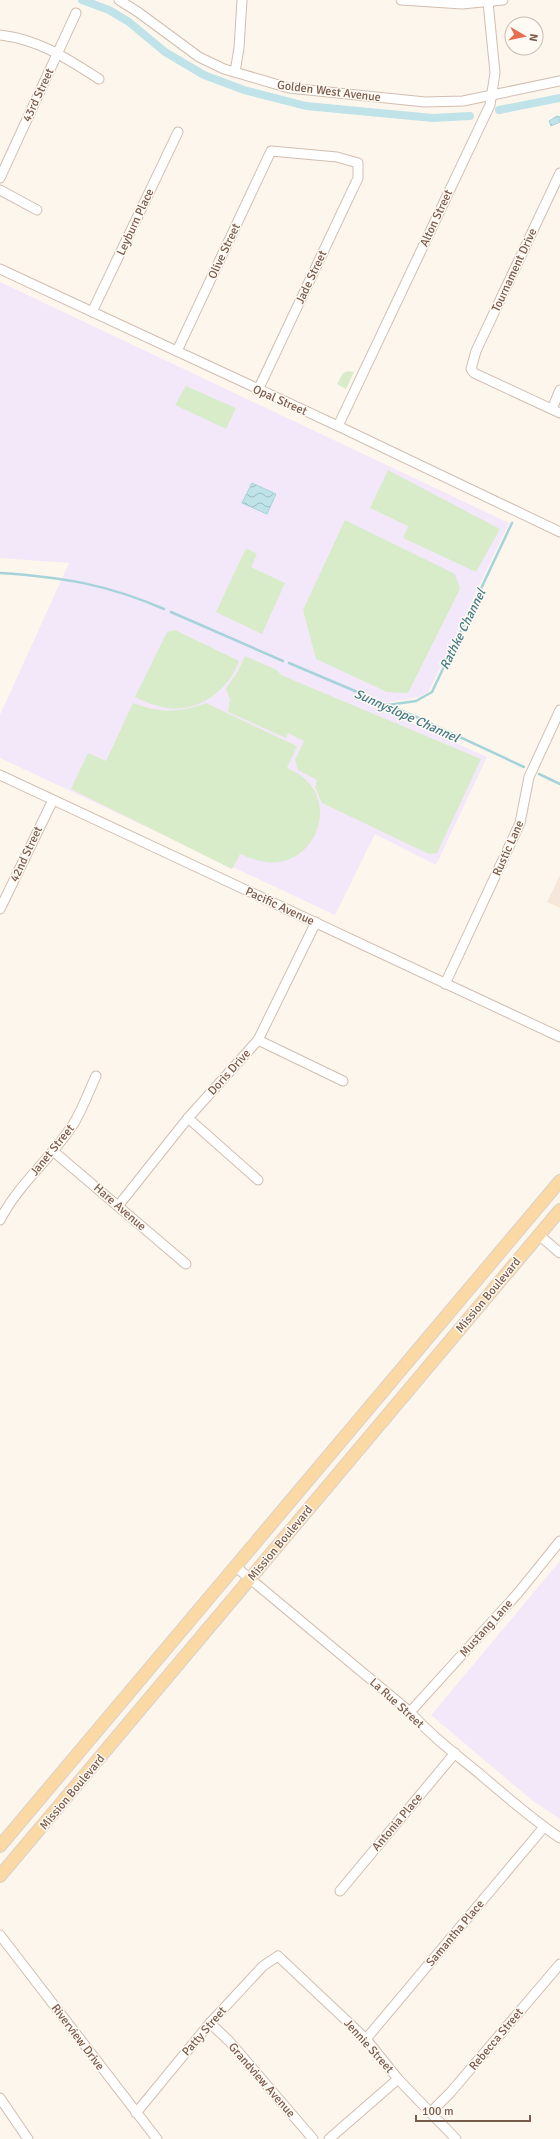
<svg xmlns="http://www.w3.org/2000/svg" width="560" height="2139" font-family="Signika,sans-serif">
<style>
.residential{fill:#f5e8da}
.education{fill:#f3e8fa}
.green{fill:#d8ecc9}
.water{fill:url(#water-waves);stroke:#a5d3da}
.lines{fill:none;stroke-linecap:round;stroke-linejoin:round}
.stream{stroke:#a5d3da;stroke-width:2.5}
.canal{stroke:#bfe3e8;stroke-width:8}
.minor-casing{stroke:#d1beb0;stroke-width:11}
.major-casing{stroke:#dad1cd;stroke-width:14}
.minor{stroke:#fff;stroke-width:9}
.major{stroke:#fbd9a5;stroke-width:12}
.labels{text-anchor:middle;stroke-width:3;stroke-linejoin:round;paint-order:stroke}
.street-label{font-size:12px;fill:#7a5c4d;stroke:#fffaf3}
.water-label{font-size:13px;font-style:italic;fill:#437c86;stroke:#fffaf3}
</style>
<defs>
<pattern id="water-waves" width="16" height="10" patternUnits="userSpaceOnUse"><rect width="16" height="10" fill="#bfe3e8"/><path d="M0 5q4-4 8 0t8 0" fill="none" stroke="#a0bbbe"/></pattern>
</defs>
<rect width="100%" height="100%" fill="#fdf6ec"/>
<polygon class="residential" points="560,875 560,908 547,902"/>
<g class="education">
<polygon points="0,282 509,523 429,691 419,697 390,702 385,711 487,757 436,865 375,834 335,915 0,758 0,715 69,563 0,558"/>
<polygon points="560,1561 560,1819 533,1801 432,1716 432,1714"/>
</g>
<g class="green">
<polygon points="348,371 354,372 346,389 337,384 343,373"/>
<polygon points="186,386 236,408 226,429 175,405"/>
<polygon points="388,470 500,529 476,572 403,538 408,526 370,508"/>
<polygon points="345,520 455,574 460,589 408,693 387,692 316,659 303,610"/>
<polygon points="246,548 257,554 251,567 285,583 262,634 216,612"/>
<path d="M 175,630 L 239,661 C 228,693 192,717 158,706 C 150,704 142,700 135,697 L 167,632 Z"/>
<polygon points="245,656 277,670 281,675 481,759 437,853 429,854 322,803 315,787 317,780 298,770 295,760 304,741 288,733 286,738 228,712 230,700 226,689 238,671"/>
<path d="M 133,703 C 159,713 180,713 206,703 L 297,746 L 287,768 C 293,771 300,774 305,779 C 335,806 317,856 279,862 C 265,864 252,859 240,854 L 232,869 L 71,789 L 88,753 L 106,761 Z"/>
</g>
<g class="water">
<polygon points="557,116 560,117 560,122 551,126 549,121"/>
<polygon points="252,483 276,494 267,514 242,503"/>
</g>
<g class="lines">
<g class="stream">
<path d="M 0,573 C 62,577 106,584 164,609"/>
<polyline points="171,612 283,661"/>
<polyline points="289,663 421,719 524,767"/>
<polyline points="388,705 416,701 432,692 512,523"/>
<polyline points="539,774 560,784"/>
</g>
<g class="canal">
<polyline points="82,0 109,10 129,22 165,52 204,75 244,90 306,106 433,118 470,116"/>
<polyline points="499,110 560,98"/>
</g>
<g class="minor-casing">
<g id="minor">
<polyline points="119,0 138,12 199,57 224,69 289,88 425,102 463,101 560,81"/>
<polyline points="401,0 462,4 503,0"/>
<path d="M 0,35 C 40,40 66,58 99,79"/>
<polyline points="235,72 239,48 242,0"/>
<polyline points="560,173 476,351 471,369 474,373 560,413"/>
<polyline points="0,178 76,13"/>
<polyline points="0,190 37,210"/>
<polyline points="0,269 338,426 560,532"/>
<polyline points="92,312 178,132"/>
<polyline points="177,351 271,151 337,157 358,163 358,178 258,390"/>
<polyline points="552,409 560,390"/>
<polyline points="338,426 490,105 495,73 488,2"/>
<polyline points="0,775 560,1037"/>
<polyline points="0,909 53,800"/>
<polyline points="445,984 520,823 529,777 560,710"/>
<polyline points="258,1040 343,1081"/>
<polyline points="188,1118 258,1180"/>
<polyline points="53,1151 186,1264"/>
<polyline points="118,1206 188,1118 258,1040 316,922"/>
<path d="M 0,1220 C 19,1183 52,1158 74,1123 C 83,1108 89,1091 96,1076"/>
<polyline points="539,1235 560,1253"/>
<path d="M 236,1567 L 410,1712 C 431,1736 457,1755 481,1775 C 507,1797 532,1819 560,1838"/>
<polyline points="410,1712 518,1593 560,1541"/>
<polyline points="340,1891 455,1753"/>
<polyline points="0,1935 157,2139"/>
<polyline points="210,2023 229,2041 313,2139"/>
<polyline points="366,2039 544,1827"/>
<polyline points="0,2098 28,2139"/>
<polyline points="431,2112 450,2093 560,1964"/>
<polyline points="136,2113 210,2023 263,1966 278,1956 366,2039 398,2079 456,2139"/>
<polyline points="329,2139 398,2079"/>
</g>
</g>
<g class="major-casing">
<g id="major">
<polyline points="0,1846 560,1181"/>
<polyline points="0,1876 560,1210"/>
</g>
</g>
<use href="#minor" class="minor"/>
<use href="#major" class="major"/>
</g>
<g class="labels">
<g class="street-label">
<text transform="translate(329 91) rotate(7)" y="4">Golden West Avenue</text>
<text transform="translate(38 95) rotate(-65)" y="4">43rd Street</text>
<text transform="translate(436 218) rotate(-65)" y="4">Alton Street</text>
<text transform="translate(135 222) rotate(-65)" y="4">Leyburn Place</text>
<text transform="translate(224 251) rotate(-65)" y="4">Olive Street</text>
<text transform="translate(514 270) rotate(-65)" y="4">Tournament Drive</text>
<text transform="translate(311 277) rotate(-65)" y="4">Jade Street</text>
<text transform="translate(280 400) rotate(24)" y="4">Opal Street</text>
<text transform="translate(508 848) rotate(-66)" y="4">Rustic Lane</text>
<text transform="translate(26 854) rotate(-65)" y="4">42nd Street</text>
<text transform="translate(280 906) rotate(25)" y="4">Pacific Avenue</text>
<text transform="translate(229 1072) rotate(-48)" y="4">Doris Drive</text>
<text transform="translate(52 1150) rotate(-51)" y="4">Janet Street</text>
<text transform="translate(120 1207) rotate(41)" y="4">Hare Avenue</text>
<text transform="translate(488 1295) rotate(-50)" y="4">Mission Boulevard</text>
<text transform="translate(280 1543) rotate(-50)" y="4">Mission Boulevard</text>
<text transform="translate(486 1628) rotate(-48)" y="4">Mustang Lane</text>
<text transform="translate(397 1703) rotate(42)" y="4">La Rue Street</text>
<text transform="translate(72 1792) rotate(-50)" y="4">Mission Boulevard</text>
<text transform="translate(397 1822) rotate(-50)" y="4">Antonia Place</text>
<text transform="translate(455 1933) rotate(-50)" y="4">Samantha Place</text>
<text transform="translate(204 2031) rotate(-49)" y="4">Patty Street</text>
<text transform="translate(78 2037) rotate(53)" y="4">Riverview Drive</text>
<text transform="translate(496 2039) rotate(-50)" y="4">Rebecca Street</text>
<text transform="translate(369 2046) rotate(48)" y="4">Jennie Street</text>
<text transform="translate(262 2080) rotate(49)" y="4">Grandview Avenue</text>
</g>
<g class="water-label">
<text transform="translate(462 629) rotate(-64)" y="5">Rathke Channel</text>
<text transform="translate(407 715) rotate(24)" y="5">Sunnyslope Channel</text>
</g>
</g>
<g transform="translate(524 36) rotate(99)"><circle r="19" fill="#fffaf3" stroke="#cabbb1"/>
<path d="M0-3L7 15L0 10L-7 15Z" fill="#e76f51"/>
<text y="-6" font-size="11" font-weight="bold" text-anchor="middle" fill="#7a5c4d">N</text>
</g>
<path d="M416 2115v6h114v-6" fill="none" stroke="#7a5c4d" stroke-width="2"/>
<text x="422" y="2115" font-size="12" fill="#7a5c4d" stroke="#fffaf3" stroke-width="3" paint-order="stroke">100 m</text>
</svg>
